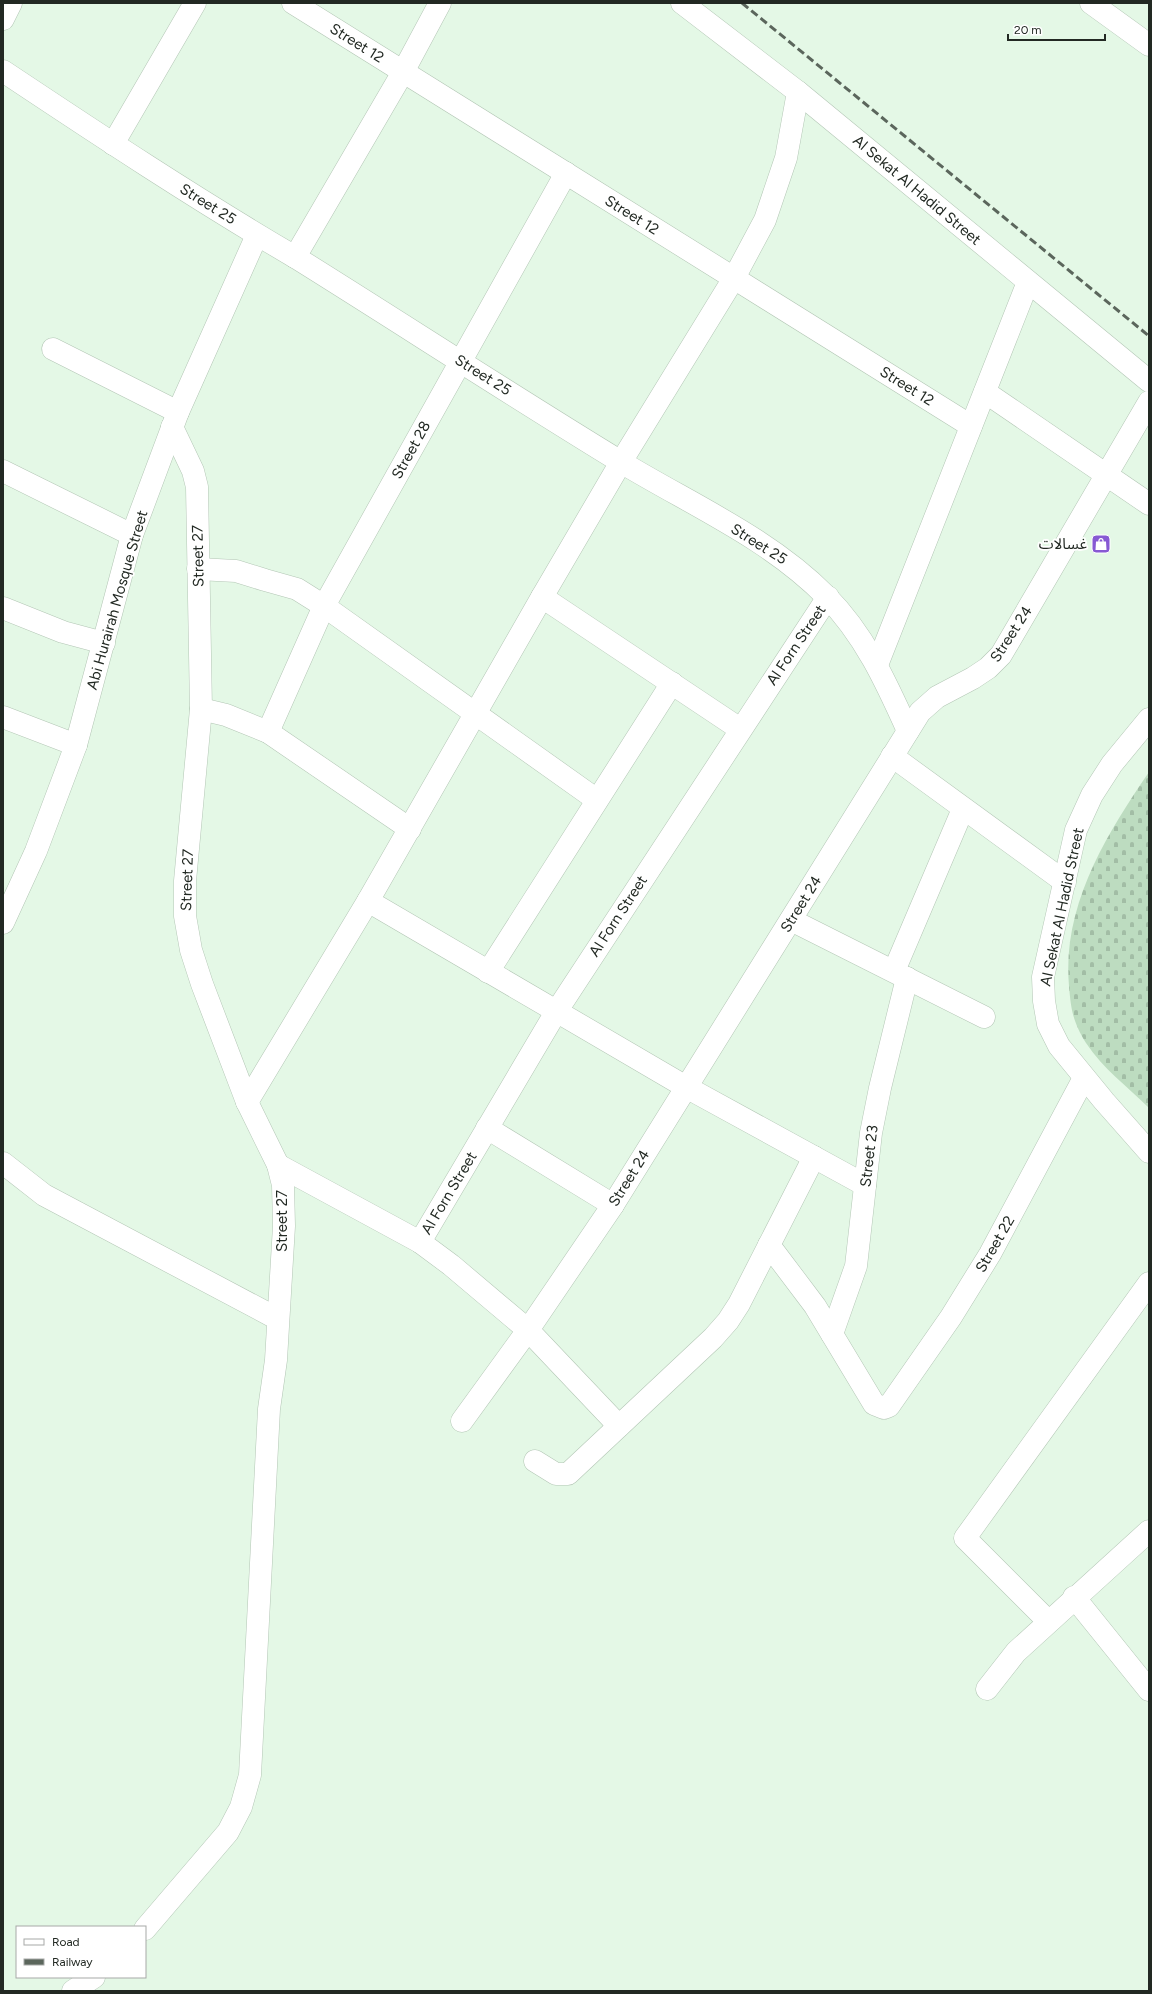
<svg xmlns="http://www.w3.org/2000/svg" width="1152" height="1994" font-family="Figtree,'Noto Sans Arabic',sans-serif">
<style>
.cemetery{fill:url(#cemetery-stones)}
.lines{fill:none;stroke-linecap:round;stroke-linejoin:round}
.minor-casing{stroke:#b3c6b5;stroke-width:23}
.minor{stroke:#fff;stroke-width:22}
.rail{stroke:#5b665c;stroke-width:3;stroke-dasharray:8 4;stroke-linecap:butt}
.labels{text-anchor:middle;stroke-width:3.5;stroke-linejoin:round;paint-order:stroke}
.street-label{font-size:15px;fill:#222923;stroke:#fff}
.poi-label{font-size:15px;fill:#222923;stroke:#fff;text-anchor:end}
</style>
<defs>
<pattern id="cemetery-stones" width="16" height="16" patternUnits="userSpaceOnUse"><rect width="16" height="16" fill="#bddcc0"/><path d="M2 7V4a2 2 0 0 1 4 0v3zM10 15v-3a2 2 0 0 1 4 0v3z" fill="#a2bda5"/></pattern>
</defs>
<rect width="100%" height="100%" fill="#e4f8e6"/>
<path class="cemetery" d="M 1149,772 L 1149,1108 C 1127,1086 1103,1069 1086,1043 C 1073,1022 1071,1010 1069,986 C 1062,906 1106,835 1149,772 Z"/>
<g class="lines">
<g class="minor-casing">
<g id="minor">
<polyline points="293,3 971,426"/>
<polyline points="682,3 798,92 1149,381"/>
<polyline points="1091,3 1149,45"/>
<polyline points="3,19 11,3"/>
<path d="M 3,71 C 99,135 196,199 295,257 C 404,325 511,395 621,462 C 690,504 769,538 826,596 C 864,634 886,682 908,731"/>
<polyline points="113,144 195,3"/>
<polyline points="295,257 403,72 440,3"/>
<polyline points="53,349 178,412"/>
<polyline points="985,392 1149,504"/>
<polyline points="3,471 132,535"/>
<polyline points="198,569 236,571 265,580 297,589 324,606 597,800"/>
<polyline points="542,597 740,729"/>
<polyline points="3,608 63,632 104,643"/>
<polyline points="877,665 1028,282"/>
<polyline points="201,709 226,715 268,732 410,829"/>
<polyline points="3,717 76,745"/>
<polyline points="1149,719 1112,764 1092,795 1076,830 1043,977 1044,1001 1048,1024 1059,1046 1104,1101 1149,1152"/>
<polyline points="268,732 324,606 566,173"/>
<polyline points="892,756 1065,882"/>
<polyline points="368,901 686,1087 865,1185"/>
<polyline points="791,920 984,1017"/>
<polyline points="3,923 36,851 76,745 132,535 178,412 257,235"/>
<polyline points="894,971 963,809"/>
<polyline points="488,972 672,683"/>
<polyline points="247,1102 368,901 542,597 621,462 734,278 765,220 786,158 798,92"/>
<polyline points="487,1128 613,1205"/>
<polyline points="3,1163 44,1195 278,1319"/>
<polyline points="278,1165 420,1242 451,1265 528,1330 619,1426"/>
<polyline points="420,1242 556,1012 828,597"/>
<polyline points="769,1245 815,1306 874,1404 884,1408 889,1406 951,1317 990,1254 1084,1078"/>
<polyline points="832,1334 856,1266 871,1133 880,1088 907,978"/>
<polyline points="462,1421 528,1330 613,1205 920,712 937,697 973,678 988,668 1001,655 1149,402"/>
<polyline points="535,1461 556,1474 568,1474 713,1338 728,1321 739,1304 814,1157"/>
<polyline points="1074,1597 1149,1690"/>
<polyline points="1048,1621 965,1538 1149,1283"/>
<polyline points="987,1689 1016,1652 1149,1531"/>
<polyline points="145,1929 228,1832 241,1807 250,1775 269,1409 276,1360 284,1226 283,1185 278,1165 247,1102 202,984 191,950 185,916 185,881 201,709 197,487 193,471 172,427"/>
<polyline points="73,1991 94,1977"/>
</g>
</g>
<use href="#minor" class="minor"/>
<polyline class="rail" points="742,3 1149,336"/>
</g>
<defs>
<g id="shop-square" transform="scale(1)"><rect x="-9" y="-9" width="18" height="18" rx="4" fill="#8759d3" stroke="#fff"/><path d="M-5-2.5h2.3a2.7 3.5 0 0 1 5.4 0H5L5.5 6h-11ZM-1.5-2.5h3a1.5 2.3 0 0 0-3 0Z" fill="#fff"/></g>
</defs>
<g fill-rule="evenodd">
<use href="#shop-square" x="1101" y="544"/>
</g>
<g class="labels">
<g class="street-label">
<text transform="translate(357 43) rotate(32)" y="5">Street 12</text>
<text transform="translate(917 190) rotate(40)" y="5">Al Sekat Al Hadid Street</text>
<text transform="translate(208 204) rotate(32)" y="5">Street 25</text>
<text transform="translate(632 215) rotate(32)" y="5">Street 12</text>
<text transform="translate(483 375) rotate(32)" y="5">Street 25</text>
<text transform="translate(907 386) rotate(32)" y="5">Street 12</text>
<text transform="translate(411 450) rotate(-61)" y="5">Street 28</text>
<text transform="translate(759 544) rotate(32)" y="5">Street 25</text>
<text transform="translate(198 556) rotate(-91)" y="5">Street 27</text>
<text transform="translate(117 600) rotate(-74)" y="5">Abi Hurairah Mosque Street</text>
<text transform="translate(1011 634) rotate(-57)" y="5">Street 24</text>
<text transform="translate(796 645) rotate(-56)" y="5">Al Forn Street</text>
<text transform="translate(187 880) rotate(-88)" y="5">Street 27</text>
<text transform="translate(801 904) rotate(-58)" y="5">Street 24</text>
<text transform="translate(1062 907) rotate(-78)" y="5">Al Sekat Al Hadid Street</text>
<text transform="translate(618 916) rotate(-57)" y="5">Al Forn Street</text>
<text transform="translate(869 1156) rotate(-83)" y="5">Street 23</text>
<text transform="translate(629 1178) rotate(-58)" y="5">Street 24</text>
<text transform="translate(449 1193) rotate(-59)" y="5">Al Forn Street</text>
<text transform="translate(282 1221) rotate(-90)" y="5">Street 27</text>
<text transform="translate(995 1244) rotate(-60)" y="5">Street 22</text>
</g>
<g class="poi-label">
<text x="1087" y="549">غسالات</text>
</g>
</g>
<rect width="1152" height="1994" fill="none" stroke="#222923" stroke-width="8"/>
<rect x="16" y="1926" width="130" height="52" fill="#ffffff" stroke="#a7a9a7"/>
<rect x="24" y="1939" width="20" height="6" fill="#ffffff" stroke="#a7a9a7"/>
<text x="52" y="1946" font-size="12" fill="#222923">Road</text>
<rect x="24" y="1959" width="20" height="6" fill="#5b665c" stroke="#a7a9a7"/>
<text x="52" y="1966" font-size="12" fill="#222923">Railway</text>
<path d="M1008 34v6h97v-6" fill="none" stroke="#222923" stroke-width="2"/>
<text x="1014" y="34" font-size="12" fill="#222923" stroke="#ffffff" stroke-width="3" paint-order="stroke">20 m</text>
</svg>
